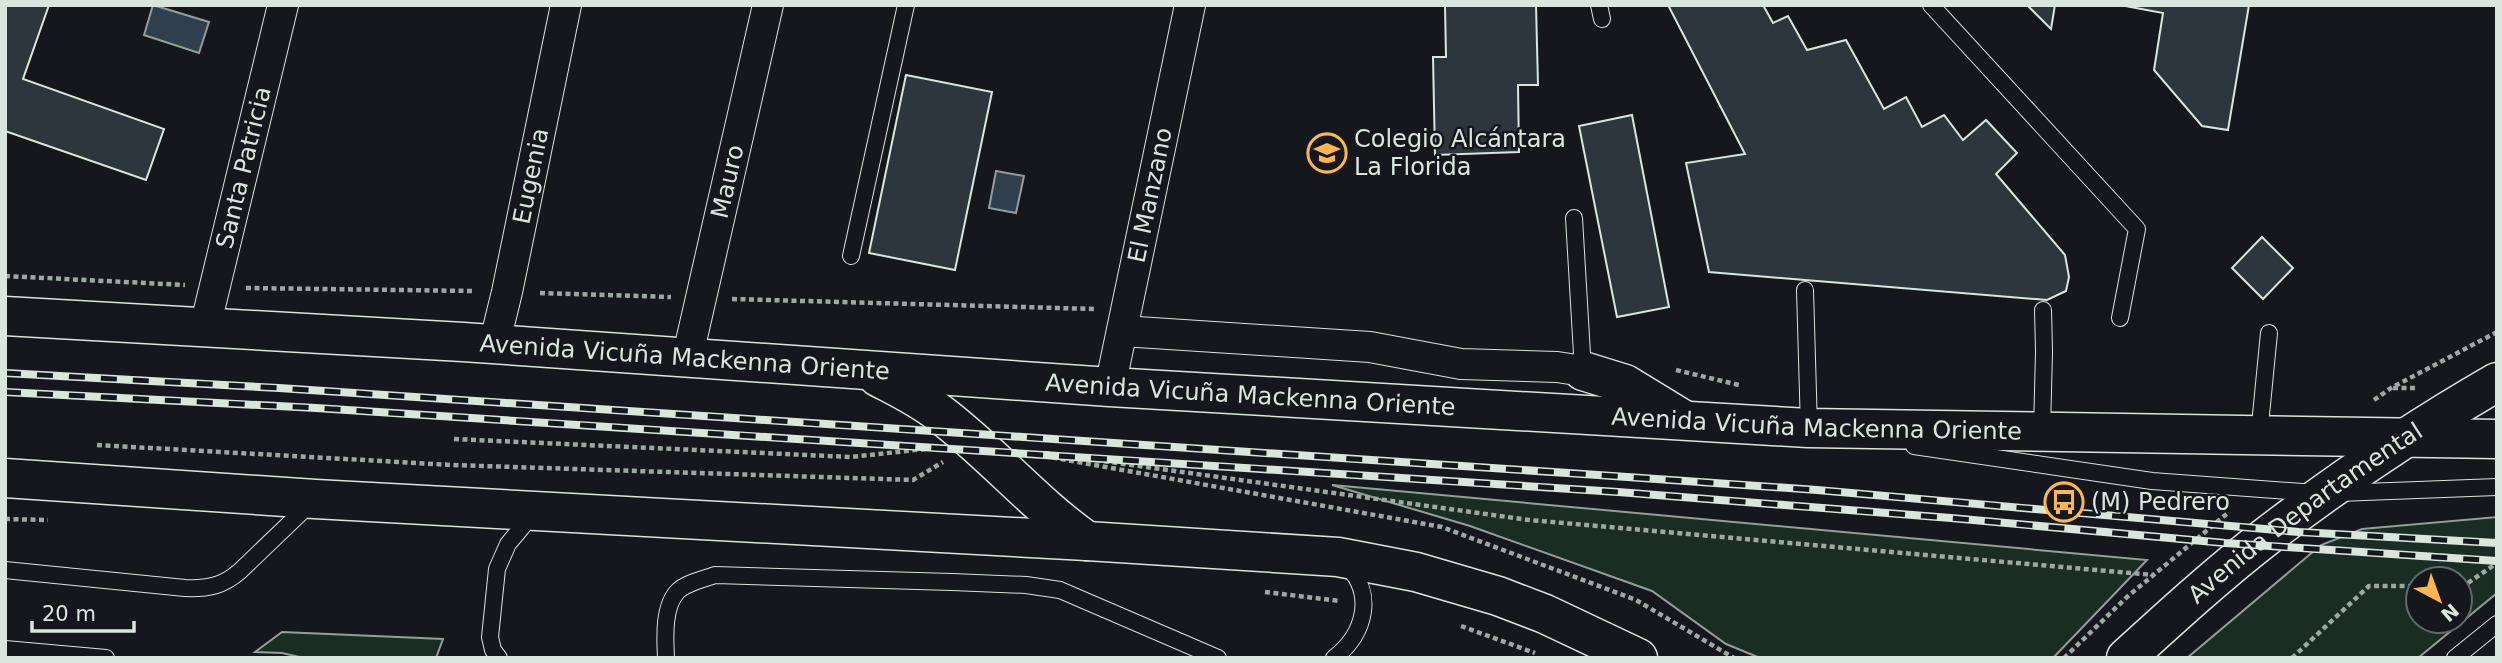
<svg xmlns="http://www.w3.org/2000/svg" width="2502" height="663" font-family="'DejaVu Sans',sans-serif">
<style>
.green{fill:#1a2d24;stroke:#939e99;stroke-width:2;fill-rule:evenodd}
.water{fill:#2f3f4d;stroke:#939e99;stroke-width:2}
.building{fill:#2c363c;stroke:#d8e6dc;stroke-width:2}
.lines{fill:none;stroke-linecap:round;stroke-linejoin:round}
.service-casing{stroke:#d8e6dc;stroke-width:18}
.minor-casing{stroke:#d8e6dc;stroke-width:32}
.primary-casing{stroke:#d8e6dc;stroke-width:41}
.path{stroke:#9da8a2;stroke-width:4.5;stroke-dasharray:5 3.5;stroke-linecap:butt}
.service{stroke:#14181c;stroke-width:16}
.minor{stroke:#14181c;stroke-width:30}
.primary{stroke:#14181c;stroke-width:38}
.rail-casing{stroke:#d8e6dc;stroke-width:8}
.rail{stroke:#14181c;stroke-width:5;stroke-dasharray:16;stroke-linecap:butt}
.labels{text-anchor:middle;stroke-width:5;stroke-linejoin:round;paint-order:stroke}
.poi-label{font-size:24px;fill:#d8e6dc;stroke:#14181c;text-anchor:start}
.street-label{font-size:24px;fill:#d8e6dc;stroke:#14181c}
</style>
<rect width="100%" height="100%" fill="#14181c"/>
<g class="green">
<polygon points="1332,485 2147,560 2053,658 1760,658 1726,644 1652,591 1470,526"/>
<path d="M 2497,517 L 2497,593 L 2418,658 L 2187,658 L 2321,545 L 2362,529 ZM 2418,579 L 2460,579 L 2460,621 L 2418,621 Z"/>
<polygon points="282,632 443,639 436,658 304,658 282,653 255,652"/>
</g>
<g class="water">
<polygon points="153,5 209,22 199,53 144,35"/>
<polygon points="996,171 1024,176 1016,213 989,208"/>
</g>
<g class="building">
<polygon points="5,5 49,5 23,79 164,129 146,180 5,131"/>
<polygon points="1445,5 1536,5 1538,85 1518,85 1519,152 1435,155 1433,57 1446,57"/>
<polygon points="1668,5 1763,5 1773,23 1788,16 1807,50 1846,40 1884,109 1906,97 1922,127 1944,115 1963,140 1986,120 2017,153 1996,174 2065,255 2069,277 2066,291 2047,300 1709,272 1686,163 1745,154"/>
<polygon points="2027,5 2055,5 2051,29"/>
<polygon points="2249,5 2228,130 2202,126 2154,70 2163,13 2120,5"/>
<polygon points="906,75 992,92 955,270 869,253"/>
<polygon points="1632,115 1669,307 1617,317 1579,126"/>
<polygon points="2262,237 2293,268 2263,299 2232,268"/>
</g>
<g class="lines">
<g class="service-casing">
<g id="service">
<polyline points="1599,5 1602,19"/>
<polyline points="1931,5 2137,229 2120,318"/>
<polyline points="1574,218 1583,371"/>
<polyline points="851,256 906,5"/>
<polyline points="1805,290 1809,428"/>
<polyline points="2042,430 2044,352 2043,310"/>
<polyline points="2259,435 2269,333"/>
<polyline points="1914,446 2152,481 2316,493"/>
<polyline points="2338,493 2497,487"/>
<path d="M 5,570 L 185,588 C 208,589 223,586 240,571 L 312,502"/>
<polyline points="5,649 106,658"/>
<polyline points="499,658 493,650 490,637 497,569 508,544 533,514"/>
<path d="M 666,658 C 665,638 663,606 678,591 C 686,583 704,579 715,575 L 952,582 L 1026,585 L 1060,590 L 1218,658"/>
<path d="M 1334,658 C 1365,634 1376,593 1345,564"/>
<polyline points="2455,658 2497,624"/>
</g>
</g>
<g class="minor-casing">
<g id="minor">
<path id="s1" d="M 205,327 L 283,5"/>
<polyline points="1122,331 1370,347 1461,364 1557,367 1583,371"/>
<path id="s2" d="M 494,345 L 507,292 L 566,5"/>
<path id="s3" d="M 687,359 L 768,5"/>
<path id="s4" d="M 1110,387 L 1190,5"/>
</g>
</g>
<g class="primary-casing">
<g id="primary">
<path id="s5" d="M 5,316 L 463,342 L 1110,387 L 1808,428 L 2497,439"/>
<polyline points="1583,371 1625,384 1684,420"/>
<path d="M 878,377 C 899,388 920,398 939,413 C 991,452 1033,503 1087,541"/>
<polyline points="5,478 315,499 1087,541 1338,557 1416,572 1498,596 1545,614 1638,658"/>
<path id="s6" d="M 2126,658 C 2172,616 2218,574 2267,536 C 2340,480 2417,428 2497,382"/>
</g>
</g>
<g class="path">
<polyline points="5,276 185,285"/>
<polyline points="246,288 475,291"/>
<polyline points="540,293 671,297"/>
<polyline points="732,299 1094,309"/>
<polyline points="1676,370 1739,385"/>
<polyline points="2393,388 2415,388"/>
<polyline points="2374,400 2391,388 2497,332"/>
<polyline points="454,439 851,457 925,449"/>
<polyline points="97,445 452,465 913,480 943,462"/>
<polyline points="1045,453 1529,520 2153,575"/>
<polyline points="1044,456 1442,527 1636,600 1734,658"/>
<polyline points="5,519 48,520"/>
<polyline points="2460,585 2465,585 2497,563"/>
<polyline points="1265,592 1340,601"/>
<polyline points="1461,626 1535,653"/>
<polyline points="2064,658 2127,597 2229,512"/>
<polyline points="2292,658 2369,586 2418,586"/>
</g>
<use href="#service" class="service"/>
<use href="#minor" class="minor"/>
<use href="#primary" class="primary"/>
<g class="rail-casing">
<g id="rail">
<polyline points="5,373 279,388 1598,475 1817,490 2299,532 2497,543"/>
<polyline points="5,392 316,408 1618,492 1951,518 2225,543 2497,561"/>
</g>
</g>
<use href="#rail" class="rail"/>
</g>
<defs>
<g id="school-ring" transform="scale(2.0125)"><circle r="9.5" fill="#14181c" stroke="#ffb74d" stroke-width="1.5"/><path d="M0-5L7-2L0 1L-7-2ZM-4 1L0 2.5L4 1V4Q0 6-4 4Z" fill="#ffb74d"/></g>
<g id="bus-ring" transform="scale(2.0125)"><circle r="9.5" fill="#14181c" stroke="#ffb74d" stroke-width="1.5"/><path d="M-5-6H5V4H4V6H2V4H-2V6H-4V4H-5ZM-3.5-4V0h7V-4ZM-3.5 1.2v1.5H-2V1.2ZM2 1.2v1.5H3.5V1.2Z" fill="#ffb74d"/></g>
</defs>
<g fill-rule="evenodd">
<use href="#school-ring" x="1327" y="153"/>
<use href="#bus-ring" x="2064" y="502"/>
</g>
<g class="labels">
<g class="poi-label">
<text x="1354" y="147">Colegio Alcántara<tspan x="1354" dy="28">La Florida</tspan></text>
<text x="2091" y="510">(M) Pedrero</text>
</g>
<g class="street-label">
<text dy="8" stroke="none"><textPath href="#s1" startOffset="164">Santa Patricia</textPath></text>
<text dy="8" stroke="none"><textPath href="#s2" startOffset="173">Eugenia</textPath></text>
<text dy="8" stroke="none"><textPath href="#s3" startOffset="182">Mauro</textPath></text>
<text dy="8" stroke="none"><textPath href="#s4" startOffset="196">El Manzano</textPath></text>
<text dy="8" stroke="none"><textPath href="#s5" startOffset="681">Avenida Vicuña Mackenna Oriente</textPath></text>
<text dy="8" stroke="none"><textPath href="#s5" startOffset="1248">Avenida Vicuña Mackenna Oriente</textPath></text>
<text dy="8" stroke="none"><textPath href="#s5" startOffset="1815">Avenida Vicuña Mackenna Oriente</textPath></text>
<text dy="8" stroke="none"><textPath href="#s6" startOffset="231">Avenida Departamental</textPath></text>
</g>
</g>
<rect width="2502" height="663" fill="none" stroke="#d8e6dc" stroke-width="14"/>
<g transform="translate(2439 600) rotate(139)"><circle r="33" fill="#14181c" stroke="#626a69" stroke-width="2"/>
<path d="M0-5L12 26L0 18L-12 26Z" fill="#ffb74d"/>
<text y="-10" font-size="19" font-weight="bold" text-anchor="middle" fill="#d8e6dc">N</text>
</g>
<path d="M32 621v10h102v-10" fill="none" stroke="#d8e6dc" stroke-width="3.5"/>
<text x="42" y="621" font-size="21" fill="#d8e6dc" stroke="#14181c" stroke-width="5" paint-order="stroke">20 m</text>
</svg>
